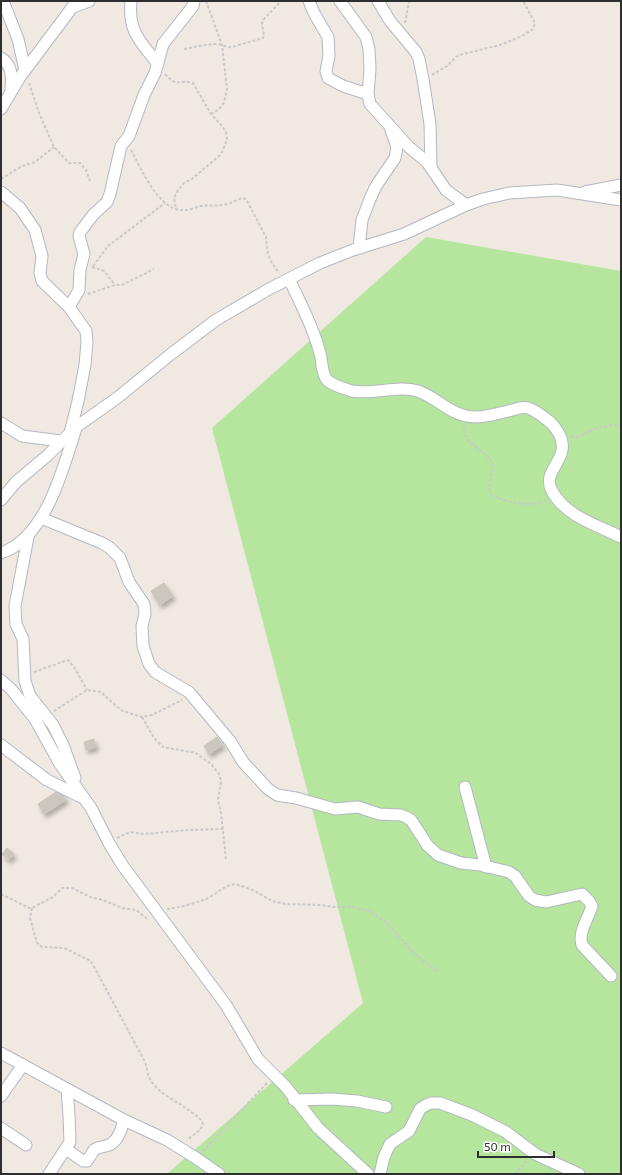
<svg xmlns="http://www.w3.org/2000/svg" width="622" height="1175" font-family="'Exo 2',sans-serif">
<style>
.green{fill:#b6e59e}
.building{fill:#cbc7bf;stroke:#cbc5ba;filter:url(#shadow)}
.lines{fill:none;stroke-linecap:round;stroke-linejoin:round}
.minor-casing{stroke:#b4b7c1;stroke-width:13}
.path{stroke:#c9c9c9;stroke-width:2;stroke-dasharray:3 2;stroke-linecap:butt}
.minor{stroke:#fff;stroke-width:11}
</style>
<defs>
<filter id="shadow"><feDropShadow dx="2.5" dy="4" stdDeviation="2" flood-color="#0004"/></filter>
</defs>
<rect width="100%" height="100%" fill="#efe9e1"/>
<polygon class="green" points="426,237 621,271 621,1174 167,1174 363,1003 212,428"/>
<g class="building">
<polygon points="164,583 173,596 160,605 151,591"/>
<polygon points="217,737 223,745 209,754 204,746"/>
<polygon points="94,739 96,747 86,750 84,742"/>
<polygon points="56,792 64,796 66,800 44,814 38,804"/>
<polygon points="7,848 14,854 9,860 2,854"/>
</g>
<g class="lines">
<g class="minor-casing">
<g id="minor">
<polyline points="3,1 18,39 25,70"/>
<path d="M 131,1 C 128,32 140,41 158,64"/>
<polyline points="309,1 314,13 328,37 329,56 326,71 328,78 343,86 368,94"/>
<polyline points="340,1 366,37 369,49 370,69 368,94 370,104 409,147 427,162 446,190 466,205"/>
<polyline points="378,1 390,21 416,52 419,59 423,79 430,124 431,168"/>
<polyline points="73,7 89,1"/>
<path d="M 1,58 C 12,64 12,77 11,89"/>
<polyline points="1,109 20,77 77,1"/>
<polyline points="1,192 20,208 35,230 42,256 40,273 42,281 69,307 86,331 87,342 85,365 78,401 70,433"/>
<polyline points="585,192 621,185"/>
<polyline points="359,248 362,220 370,199 376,186 395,158 397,147 391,130"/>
<path d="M 289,279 C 301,304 314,329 321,357 C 322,364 322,374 327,380 C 332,385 345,389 352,391 C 374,395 397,385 418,391 C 438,398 452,417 475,417 C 485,417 497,414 508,411 C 514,410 521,406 528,408 C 535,410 541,415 546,419 C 551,422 555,427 558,432 C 574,459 540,469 552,491 C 565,516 597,525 621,537"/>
<polyline points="69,307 79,290 80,270 84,254 79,236 80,232 93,215 107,202 110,194 121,146 129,136 144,95 155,73 163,44 193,6 194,1"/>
<polyline points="1,423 22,436 61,441"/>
<polyline points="1,500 16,482 48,455 76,427 117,398 171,354 216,320 269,289 320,263 353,250 404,234 466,205 483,199 509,193 557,190 621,200"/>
<path d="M 41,518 L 102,543 L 110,548 L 120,558 L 129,582 L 144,604 L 145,614 L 142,626 L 143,646 L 149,664 L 155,672 L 189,692 L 230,741 L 243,762 L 268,789 L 277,795 L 296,798 L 335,809 L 358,807 L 379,814 L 401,815 L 406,817 L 411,820 L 428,846 L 438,855 L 461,863 L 480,865 L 509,872 L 515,876 L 529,896 L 535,900 L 546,902 L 582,894 L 589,901 L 592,906 C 588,919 578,932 582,945 L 611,976"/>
<polyline points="28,537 15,606 16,624 23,639 25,681 30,696 53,725 63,745 75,778"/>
<path d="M 1,553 C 46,538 63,469 76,428"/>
<polyline points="1,680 11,689 35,719 60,764 91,808 110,845 123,866 226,1005 258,1059 286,1087 318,1128 368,1174"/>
<polyline points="1,745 47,780 81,797"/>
<polyline points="465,787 486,867"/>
<polyline points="1,1053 124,1120 167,1140 196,1158 219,1174"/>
<polyline points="1,1096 23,1065"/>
<polyline points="294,1100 332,1099 357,1101 386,1107"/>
<polyline points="1,1128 26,1145"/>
<path d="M 66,1149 L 83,1161 L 87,1161 L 94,1150 C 98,1147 102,1147 106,1146 C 118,1143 121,1130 124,1120"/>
<polyline points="49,1174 70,1142 69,1115 67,1089"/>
<polyline points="380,1174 384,1157 390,1144 409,1131 420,1109 426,1105 431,1103 440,1103 472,1115 506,1132 535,1154 579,1174"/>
</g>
</g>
<g class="path">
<polyline points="206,1 222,45 227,89 224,103 218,110 211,114"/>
<polyline points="405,23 409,1"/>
<path d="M 184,49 C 195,47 206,44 216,44 C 222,44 226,48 232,47 L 263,38 L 264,36 L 262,23 L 263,20 L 281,1"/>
<path d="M 165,74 C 176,88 180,79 193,83 L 211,114 L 222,126 L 226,132 L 227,140 L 223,150 L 220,155 L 192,179 L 184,183 L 178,190 L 174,198 L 176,209"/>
<polyline points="432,75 447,66 456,57 459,55 500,45 522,36 533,29 535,23 523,1"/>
<polyline points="29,83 39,113 54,147 69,163 80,163 86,170 90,181"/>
<path d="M 131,150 C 141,168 157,207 180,210 C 187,211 194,208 201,206 C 208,205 215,206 222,205 C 230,205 235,200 242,198 L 246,199 L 266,237 L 267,249 L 270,260 L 279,273"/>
<polyline points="1,153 1,164"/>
<polyline points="1,179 22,166 35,162 54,147"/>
<polyline points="93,266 108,246 165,203"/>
<polyline points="92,267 104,271 115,285"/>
<polyline points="88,294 115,285 122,285 154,269"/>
<path d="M 464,425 C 464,428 464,431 465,434 C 467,444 485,451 491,461 C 497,470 484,485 492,495 C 506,502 531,508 546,500"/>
<polyline points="571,437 580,436 597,428 621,424"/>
<polyline points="34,672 68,660 74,667 87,690"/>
<polyline points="54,711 87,690 101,692 116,706 123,711 142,717 152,715 182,700"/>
<polyline points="142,717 154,738 163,747 196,753 211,764 219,774 221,781 218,800 221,813 226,859"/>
<polyline points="117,838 130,832 144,834 188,830 223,829"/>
<polyline points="1,894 29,908 32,908 53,897 62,888 72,888 90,897 103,900 122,908 136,910 149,920"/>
<path d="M 32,908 L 30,918 L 37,943 L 42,947 L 64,948 L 91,961 L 145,1062 C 147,1067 147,1073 149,1077 C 157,1094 176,1100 190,1111 C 195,1115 200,1117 203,1124 L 200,1130 L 187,1140"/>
<path d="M 167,909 C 178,908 201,902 210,897 C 219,892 225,885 236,884 L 255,891 L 272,901 L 285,904 L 320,905 L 335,907 L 354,907 L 368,911 L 386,922 L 413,952 L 437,972"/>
<polyline points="203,1151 267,1083"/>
<polyline points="515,1174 527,1161"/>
</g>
<use href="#minor" class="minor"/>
</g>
<rect width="622" height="1175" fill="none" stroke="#2e2e2e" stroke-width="4"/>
<path d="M478 1151v6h76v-6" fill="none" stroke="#2e2e2e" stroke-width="2"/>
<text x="484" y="1151" font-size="12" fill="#2e2e2e" stroke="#ffffff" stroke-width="3" paint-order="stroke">50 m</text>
</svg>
